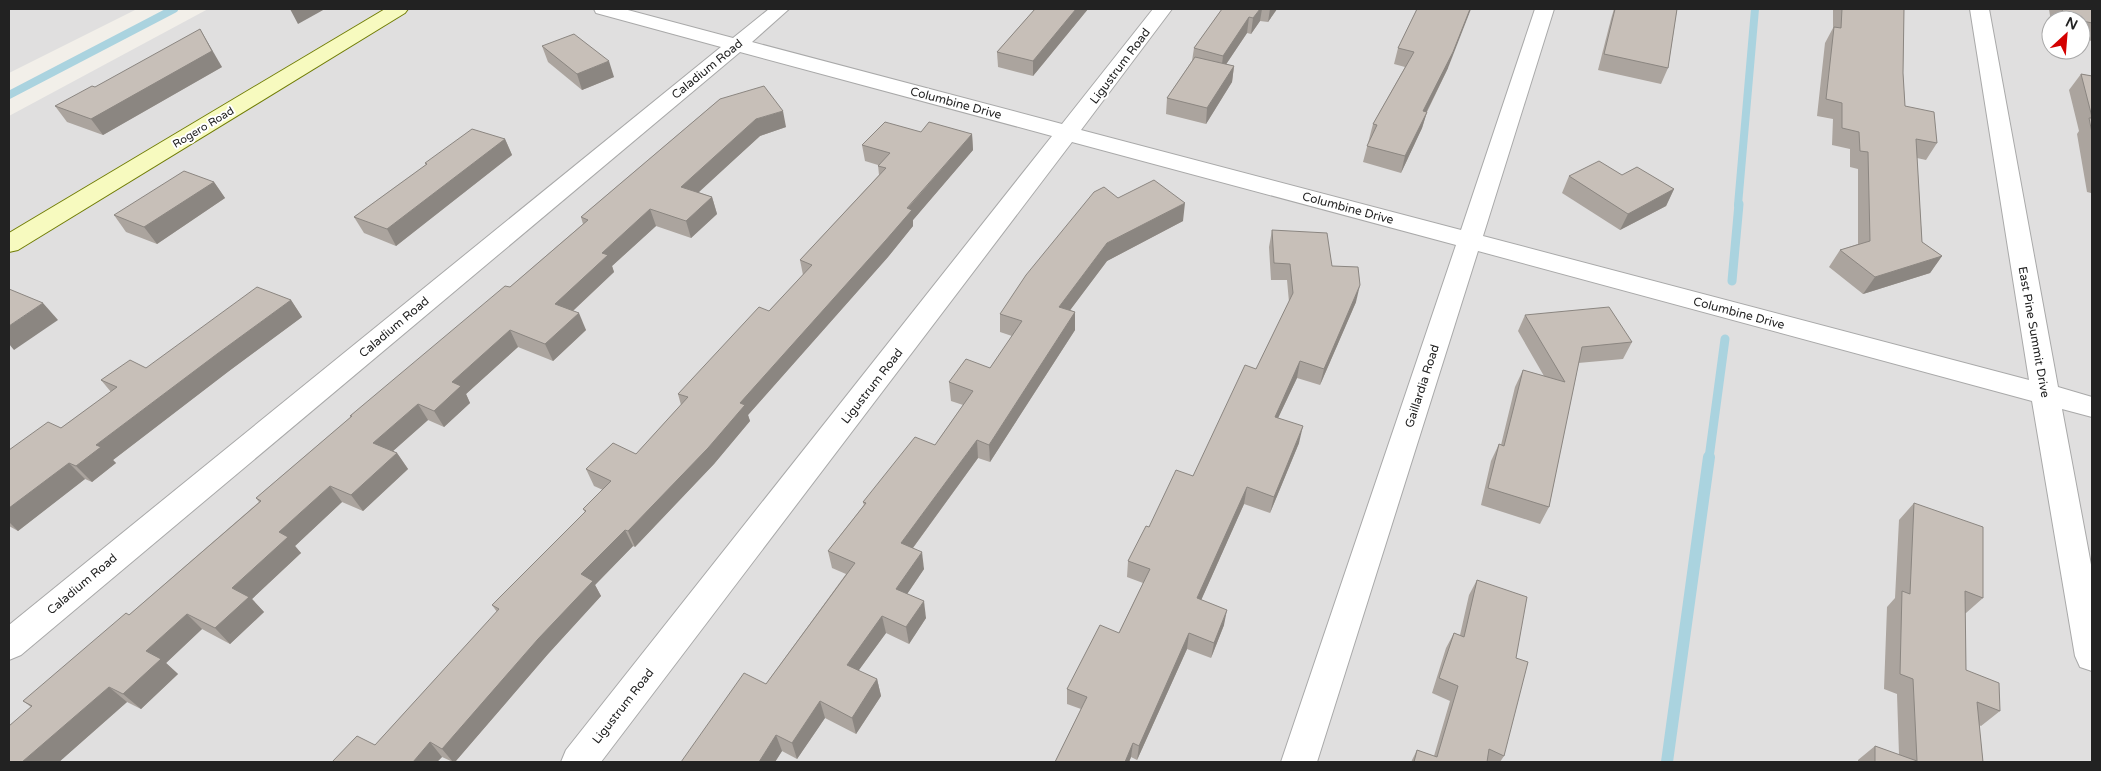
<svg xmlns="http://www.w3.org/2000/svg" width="2101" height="771" font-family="'Varela Round',sans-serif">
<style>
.residential{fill:#e0dfdf;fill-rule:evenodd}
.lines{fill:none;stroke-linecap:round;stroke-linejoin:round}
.stream-far2{stroke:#aad3df;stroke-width:8}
.stream-far1{stroke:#aad3df;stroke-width:9}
.stream{stroke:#aad3df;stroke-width:12}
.street-casing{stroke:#a9a9a9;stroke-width:2}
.secondary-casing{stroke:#707d05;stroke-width:2}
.street{fill:#fff;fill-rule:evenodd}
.secondary{fill:#f7fabf;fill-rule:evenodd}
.wall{fill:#aba49e}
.shaded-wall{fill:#8b8681}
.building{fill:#c7bfb8;stroke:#8b8681}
.labels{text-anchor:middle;stroke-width:4;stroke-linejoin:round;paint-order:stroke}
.far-street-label{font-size:11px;fill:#222;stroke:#fff}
.street-label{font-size:12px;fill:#222;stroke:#fff}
</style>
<rect width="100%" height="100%" fill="#f2efe9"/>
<g class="residential">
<polygon points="9,9 132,9 135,10 9,73"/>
<path d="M 208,9 L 2092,9 L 2092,762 L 9,762 L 9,116 ZM 2051,20 L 2081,20 L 2081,50 L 2051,50 Z"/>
</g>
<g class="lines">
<g class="stream-far2">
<polyline points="9,95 174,9"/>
<polyline points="1738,205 1755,9"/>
</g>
<g class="stream-far1">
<polyline points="1732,281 1739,204"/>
<polyline points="1709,458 1725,339"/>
</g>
<polyline class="stream" points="1667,762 1709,457"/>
<g class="street-casing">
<polygon id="street" points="594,9 624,9 733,38 769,9 789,9 752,42 1062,124 1153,9 1172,9 1081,130 1461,230 1535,9 1554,9 1483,236 2029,380 1970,9 1989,9 2058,387 2092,397 2092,417 2062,409 2092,570 2092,671 2080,667 2075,656 2032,401 1478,251 1317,762 1281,762 1456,245 1072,142 601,762 561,762 566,750 1052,136 740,52 21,655 9,660 9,625 721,47 596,13"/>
</g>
<g class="secondary-casing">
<polygon id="secondary" points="385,9 408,9 405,13 18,250 9,252 9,233"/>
</g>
<use href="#street" class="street"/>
<use href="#secondary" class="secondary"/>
</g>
<g class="wall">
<polygon points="1035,9 1088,9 1033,76 998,67 997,52"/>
<polygon points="1222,9 1277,9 1268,22 1260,21 1251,34 1247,33 1226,64 1234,66 1232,82 1206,124 1166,114 1167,98 1192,61 1194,48"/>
<polygon points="1417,9 1448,68 1427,112 1422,128 1401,173 1363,162 1373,124 1405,67 1394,64 1398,48"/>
<polygon points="1614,9 1677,9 1668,68 1661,84 1598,70 1611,19"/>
<polygon points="1833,9 1904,9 1903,73 1905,106 1937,143 1926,160 1917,158 1922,242 1942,256 1930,273 1863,294 1829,267 1840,250 1858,244 1858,169 1850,167 1850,149 1832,145 1833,119 1817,116 1825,43 1833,28"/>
<polygon points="2049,9 2092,9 2092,41 2081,39 2081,20 2051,20 2051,22"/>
<polygon points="542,46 614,77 582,90 548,62"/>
<polygon points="222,67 103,135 67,122 55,106 95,87"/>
<polygon points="2081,74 2092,76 2092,205 2091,193 2087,192 2077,134 2079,131 2069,90"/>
<polygon points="720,99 786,127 760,136 698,192 712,197 717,214 691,238 656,226 612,266 614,272 573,311 586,330 553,361 518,347 466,394 470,403 444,427 428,420 393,451 397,453 408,469 363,511 342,502 295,546 301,553 252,599 264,612 230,644 202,629 166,663 178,674 141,709 127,702 59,762 9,762 31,707 23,701 129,615 259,502 256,498 351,417 350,416 510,287 583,224 581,217"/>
<polygon points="921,132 972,134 973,150 913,220 913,226 888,257 748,415 750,421 714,464 635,547 633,546 595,585 601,596 548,654 455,762 453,762 442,757 437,762 332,762 375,745 497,612 492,605 585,512 583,509 603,490 594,486 586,469 636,454 681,405 678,394 769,311 803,275 800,260 879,175 878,165 865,161 862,145"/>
<polygon points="505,139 512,155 396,246 364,233 354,217 426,165 425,163"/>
<polygon points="1622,175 1674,189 1666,206 1620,230 1562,193 1569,176"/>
<polygon points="214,182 225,198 157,244 126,232 114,215"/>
<polygon points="1118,198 1183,221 1107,261 1070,310 1075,312 1075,330 990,462 978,458 913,548 924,569 907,594 926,618 909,644 886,633 858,671 877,679 881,696 856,734 825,718 797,759 782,751 775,762 681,762 766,684 846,574 832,568 828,551 864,505 863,502 935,445 963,405 951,401 949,382 990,368 1012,336 1000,332 1000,314"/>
<polygon points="1272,230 1332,266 1356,302 1320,385 1297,378 1278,418 1299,443 1270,513 1244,504 1201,600 1224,625 1211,658 1187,649 1137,760 1131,757 1129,762 1055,762 1081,709 1067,704 1067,689 1119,633 1143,583 1127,577 1128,561 1149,527 1193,476 1256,369 1289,302 1287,280 1271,280 1269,247"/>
<polygon points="291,300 302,317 229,371 113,460 116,463 92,482 85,479 18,531 9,526 9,450 61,428 111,392 101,380 146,368"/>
<polygon points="1525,315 1632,342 1623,359 1578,363 1549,507 1540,524 1481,505 1491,461 1499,444 1501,445 1515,387 1523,370 1544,376 1518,331"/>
<polygon points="1914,503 1983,598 1966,613 1965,613 1966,670 2000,711 1981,726 1979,725 1983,762 1858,762 1858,760 1875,746 1899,755 1897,694 1884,689 1887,607 1895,598 1899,520"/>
<polygon points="1477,580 1516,658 1504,756 1500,762 1411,762 1417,750 1434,756 1450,701 1432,693 1446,648 1454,633 1460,635 1469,595"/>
</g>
<g class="shaded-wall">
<polygon points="290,9 325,9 298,24"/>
<polygon points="1076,9 1088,9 1033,76 1033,61"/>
<polygon points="1260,9 1262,9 1260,21 1251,34 1253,18"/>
<polygon points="1270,9 1277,9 1268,22"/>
<polygon points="1470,9 1471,9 1448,68 1419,127 1423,111"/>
<polygon points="1249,17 1247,33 1221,72 1223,56"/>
<polygon points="200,29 222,67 103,135 91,119"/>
<polygon points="609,61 614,77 582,90 577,74"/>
<polygon points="1234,66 1232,82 1206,124 1207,108"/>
<polygon points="783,111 786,127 760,136 686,204 681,187 756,119"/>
<polygon points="1427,112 1422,128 1401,173 1405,156"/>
<polygon points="972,134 973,150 913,220 913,226 888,257 748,415 750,421 714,464 635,547 628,531"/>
<polygon points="505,139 512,155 396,246 387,229"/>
<polygon points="214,182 225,198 157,244 144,227"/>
<polygon points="1674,189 1666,206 1620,230 1628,214"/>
<polygon points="712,197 717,214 691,238 686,221"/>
<polygon points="1185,203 1183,221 1107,261 1059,325 1059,307 1107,243"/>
<polygon points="650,209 656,226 612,266 614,272 562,321 555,304 602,253"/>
<polygon points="1942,256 1930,273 1863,294 1875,277"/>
<polygon points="1360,285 1356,302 1320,385 1324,369"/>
<polygon points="291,300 302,317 229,371 113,460 116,463 92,482 76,466 96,445 217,354"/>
<polygon points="43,303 58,320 14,350 9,344 9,326"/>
<polygon points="1075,312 1075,330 990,462 989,445"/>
<polygon points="579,313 586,330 553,361 545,344"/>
<polygon points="510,330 518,347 466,394 470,403 444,427 434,411 452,382"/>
<polygon points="1300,361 1297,378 1271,433 1275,417"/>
<polygon points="418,404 428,420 384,459 373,443"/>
<polygon points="1303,426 1299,443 1270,513 1274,497"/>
<polygon points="977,440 978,458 904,560 901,543"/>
<polygon points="397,453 408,469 363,511 351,495"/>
<polygon points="69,463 85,479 18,531 9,522 9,508"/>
<polygon points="330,486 342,502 295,546 301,553 252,599 264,612 230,644 215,628 232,588 279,532"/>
<polygon points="1247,487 1244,504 1195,614 1197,598"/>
<polygon points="625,530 633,546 595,585 601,596 548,654 455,762 453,762 442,749 581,574"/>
<polygon points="922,552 924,569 899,606 896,589"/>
<polygon points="924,601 926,618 909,644 906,627"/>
<polygon points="1227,610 1224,625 1211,658 1214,643"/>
<polygon points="187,614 202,629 166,663 178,674 141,709 123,694 146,651"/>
<polygon points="882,616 886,633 851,681 847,665"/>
<polygon points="1189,633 1187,649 1137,760 1139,746"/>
<polygon points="877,679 881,696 856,734 852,718"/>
<polygon points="109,687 127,702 59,762 22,762"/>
<polygon points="820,701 825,718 797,759 792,743"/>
<polygon points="776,735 782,751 775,762 759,762"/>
<polygon points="430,742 442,757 437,762 413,762"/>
<polygon points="1133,743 1131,757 1129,762 1125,762"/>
</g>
<g class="building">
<polygon points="1035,9 1076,9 1033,61 997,52"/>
<polygon points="1222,9 1260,9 1253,18 1249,17 1223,56 1194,48"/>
<polygon points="1417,9 1470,9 1453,52 1423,111 1427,112 1405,156 1367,146 1377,125 1373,124 1414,52 1398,48"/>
<polygon points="1615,9 1677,9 1668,68 1604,54"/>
<polygon points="1842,9 1904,9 1903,73 1905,106 1934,112 1937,143 1916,139 1922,242 1942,256 1875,277 1840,250 1870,241 1868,152 1860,151 1859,132 1842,128 1842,103 1826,99 1834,27 1841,28"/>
<polygon points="2062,9 2092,9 2092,23 2064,17"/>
<polygon points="200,29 212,51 91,119 55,106 92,86 95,87"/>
<polygon points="574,34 609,61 577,74 542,46"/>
<polygon points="1195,57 1234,66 1207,108 1167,98"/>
<polygon points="2081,74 2092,76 2092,117"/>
<polygon points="764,86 783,111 756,119 681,187 712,197 686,221 650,209 602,253 608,255 555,304 579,313 545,344 510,330 452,382 461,386 434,411 418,404 373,443 397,453 351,495 330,486 279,532 288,537 232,588 249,597 215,628 187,614 146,651 161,659 123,694 109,687 22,762 9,762 9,726 32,706 23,701 126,613 129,615 261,501 256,498 352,416 350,416 505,286 510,287 588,220 581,217 720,99"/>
<polygon points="2089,118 2092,118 2092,133"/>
<polygon points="885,122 921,132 929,122 972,134 907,208 912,210 886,240 740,403 745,405 708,448 628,531 625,530 581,574 593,581 538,639 442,749 430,742 413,762 332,762 357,736 375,745 499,609 492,605 586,511 583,509 611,481 586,469 613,443 636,454 688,397 678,394 759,307 769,311 812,265 800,260 886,168 878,166 890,153 862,145"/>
<polygon points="472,129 505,139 387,229 354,217 427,164 425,163"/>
<polygon points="1599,161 1622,175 1637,167 1674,189 1628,214 1569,176"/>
<polygon points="184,171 214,182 144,227 114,215"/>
<polygon points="1154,180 1185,203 1107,243 1059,307 1075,312 989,445 977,440 901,543 922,552 896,589 924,601 906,627 882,616 847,665 877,679 852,718 820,701 792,743 776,735 759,762 681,762 744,673 766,684 855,563 828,551 866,503 863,502 915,437 935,445 973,391 949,382 966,359 990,368 1022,321 1000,314 1026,275 1094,192 1104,187 1118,198"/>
<polygon points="1272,230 1327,233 1332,266 1358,267 1360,285 1324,369 1300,361 1275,417 1303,426 1274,497 1247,487 1197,598 1227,610 1214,643 1189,633 1139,746 1133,743 1125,762 1055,762 1087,697 1067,689 1100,625 1119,633 1150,569 1128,561 1146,526 1149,527 1176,470 1193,476 1245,365 1256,369 1293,293 1290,264 1274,263"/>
<polygon points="257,287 291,300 217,354 96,445 101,447 76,466 69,463 9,508 9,450 48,422 61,428 117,387 101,380 130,360 146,368"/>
<polygon points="9,289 43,303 9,326"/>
<polygon points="1609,307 1632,342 1582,347 1549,507 1488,488 1499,444 1504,446 1523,370 1565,382 1525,315"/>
<polygon points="1914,503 1983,527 1983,598 1965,591 1966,670 1999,683 2000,711 1977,702 1983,762 1875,762 1875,746 1917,761 1913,679 1900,674 1902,591 1910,594"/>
<polygon points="1477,580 1527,597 1516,658 1528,662 1504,756 1489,749 1487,762 1414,762 1417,750 1437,757 1458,686 1439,678 1454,633 1464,637"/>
</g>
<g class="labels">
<g class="far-street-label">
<text transform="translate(203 127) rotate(-31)" y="4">Rogero Road</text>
</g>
<g class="street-label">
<text transform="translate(1120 66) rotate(-53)" y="4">Ligustrum Road</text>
<text transform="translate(707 69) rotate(-39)" y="4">Caladium Road</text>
<text transform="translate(956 103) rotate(15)" y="4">Columbine Drive</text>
<text transform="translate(1348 208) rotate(15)" y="4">Columbine Drive</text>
<text transform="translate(1739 313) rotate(15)" y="4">Columbine Drive</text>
<text transform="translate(394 327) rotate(-40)" y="4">Caladium Road</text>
<text transform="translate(2034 332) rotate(80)" y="4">East Pine Summit Drive</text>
<text transform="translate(872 386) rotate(-52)" y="4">Ligustrum Road</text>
<text transform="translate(1422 386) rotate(-72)" y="4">Gaillardia Road</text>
<text transform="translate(82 584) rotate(-40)" y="4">Caladium Road</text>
<text transform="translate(623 706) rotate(-52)" y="4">Ligustrum Road</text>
</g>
</g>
<rect width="2101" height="771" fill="none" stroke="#222222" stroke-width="20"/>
<g transform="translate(2066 35) rotate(26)"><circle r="24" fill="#ffffff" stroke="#a7a7a7"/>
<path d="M0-4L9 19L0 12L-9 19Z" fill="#d40000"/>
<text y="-8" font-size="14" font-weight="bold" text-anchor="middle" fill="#222222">N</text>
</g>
</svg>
